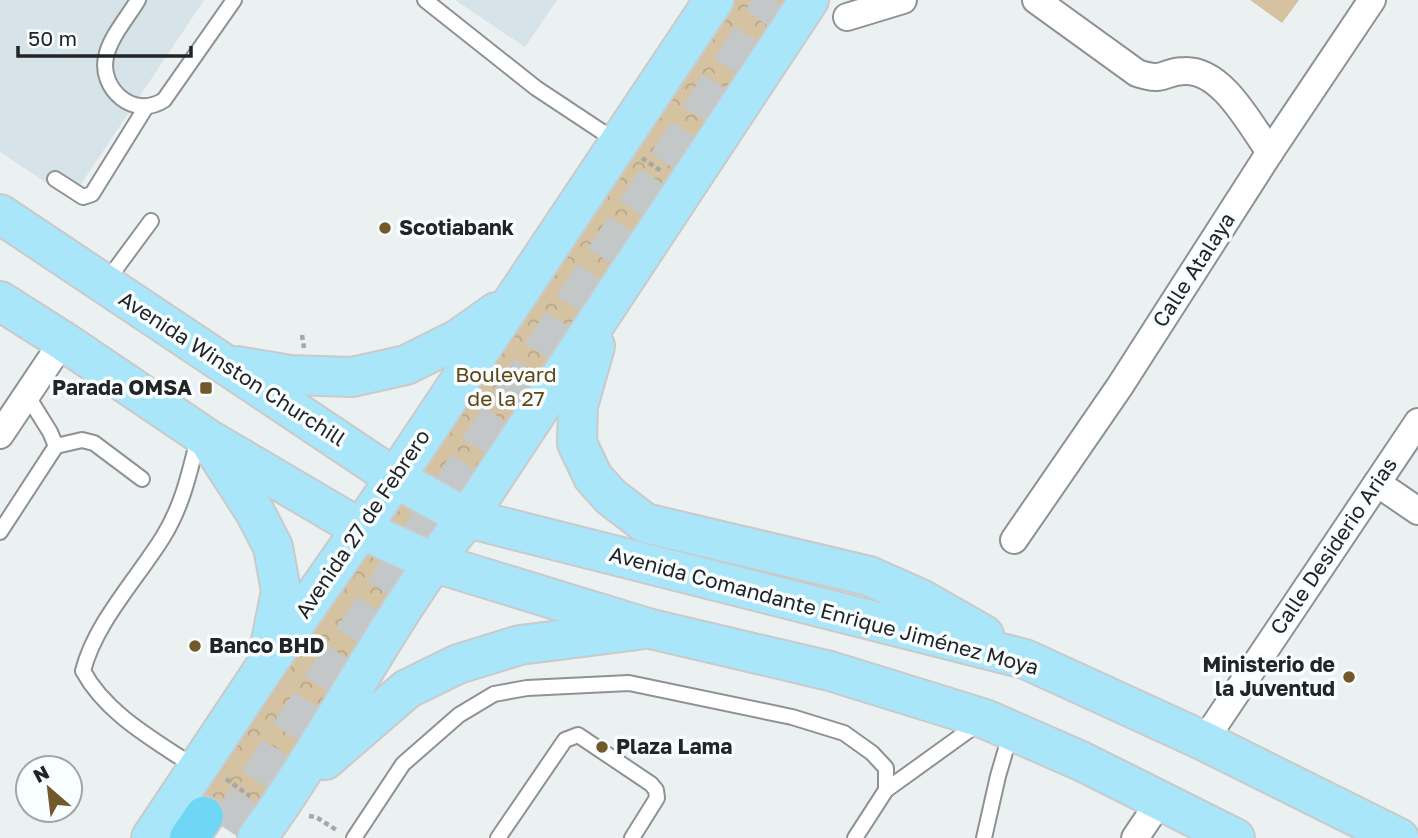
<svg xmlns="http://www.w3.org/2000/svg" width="1418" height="838" font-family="'Golos Text',sans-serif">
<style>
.built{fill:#d6e3e8}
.park{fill:url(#park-crowns)}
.pitch{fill:#d5c2a0}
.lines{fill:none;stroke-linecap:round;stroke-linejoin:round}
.highway-tunnel{stroke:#c3c7c8;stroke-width:38;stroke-dasharray:38 19;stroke-linecap:butt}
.lane-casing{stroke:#8e9294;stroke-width:18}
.street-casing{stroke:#8e9294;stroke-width:30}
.primary-casing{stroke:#cacacb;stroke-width:42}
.highway-casing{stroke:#cacacb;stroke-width:42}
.path{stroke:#a4a8a9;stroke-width:4.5;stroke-dasharray:5 3.5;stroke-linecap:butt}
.lane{stroke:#fff;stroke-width:14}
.street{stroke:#fff;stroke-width:26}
.primary{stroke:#a9e6fa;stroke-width:38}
.highway{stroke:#6fd6f6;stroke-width:38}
.poi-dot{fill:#71592a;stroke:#f8fdff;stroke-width:2.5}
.labels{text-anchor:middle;stroke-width:7;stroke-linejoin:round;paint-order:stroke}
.poi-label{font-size:21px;font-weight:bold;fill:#222425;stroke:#f8fdff;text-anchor:start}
.street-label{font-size:21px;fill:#222425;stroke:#f8fdff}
.park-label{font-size:21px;fill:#5f4714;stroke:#f8fdff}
</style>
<defs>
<pattern id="park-crowns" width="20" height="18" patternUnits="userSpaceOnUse" patternTransform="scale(1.75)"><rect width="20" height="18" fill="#d5c2a0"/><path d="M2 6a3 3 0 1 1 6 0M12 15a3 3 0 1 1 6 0" fill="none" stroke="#b7a78a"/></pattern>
</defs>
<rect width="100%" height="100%" fill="#ebf0f1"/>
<g class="built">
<polygon points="0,0 204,0 71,199 0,152"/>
<polygon points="455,0 557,0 525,47"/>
</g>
<polygon class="park" points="723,0 800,0 247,832 191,799"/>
<polygon class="pitch" points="1250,0 1299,0 1282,23"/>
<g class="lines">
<polyline class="highway-tunnel" points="226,829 775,0"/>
<g class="lane-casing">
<g id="lane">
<path d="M 138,0 C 128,17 110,37 106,57 C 99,88 133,120 164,100 L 234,0"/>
<polyline points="425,0 536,88 616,141"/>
<polyline points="55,179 83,197 92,194 146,107"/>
<polyline points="106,282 151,221"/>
<polyline points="56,446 82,440 94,443 142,479"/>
<polyline points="0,532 56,446 50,432 27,395"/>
<path d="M 196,768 C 155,740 107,715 83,671 C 95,623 137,579 163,537 C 183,505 190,470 199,435"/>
<polyline points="886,790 979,723"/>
<polyline points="354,838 403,764 459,715 494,694 527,688 629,683 792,717 844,733 872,753 886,768 886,790 855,838"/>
<polyline points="498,838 565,740 578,735 651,784 656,790 657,798 632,838"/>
<polyline points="984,838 998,776 1011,732"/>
</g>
</g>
<g class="street-casing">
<g id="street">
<path d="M 1036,0 L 1137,73 C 1166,83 1162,71 1185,71 C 1223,70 1250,125 1270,152"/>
<polyline points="847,17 903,0"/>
<polyline points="0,435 63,341"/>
<polyline points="1377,483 1418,511"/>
<polyline points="1014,540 1120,386 1270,152 1372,0"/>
<polyline points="1204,741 1418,422"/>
<polyline points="1135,838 1160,801"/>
</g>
</g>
<g class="primary-casing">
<g id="primary">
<polyline points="0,214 395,478 467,518 1025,659 1204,741 1399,838"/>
<polyline points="0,301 63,341 208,439 361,529 432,562 651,629 830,671 985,719 1081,761 1235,838"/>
<polyline points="595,346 578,406 577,443 593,477 611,497 645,523 869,576 921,599 984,635"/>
<polyline points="237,366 290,375 352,377 406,365 458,339 496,312"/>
<polyline points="213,447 255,512 273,547 281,591 269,651"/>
<polyline points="325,760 407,689 458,664 520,645 638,630"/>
<polyline points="151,838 267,664 361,529 714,0"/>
<path d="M 257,838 C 332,735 387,618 467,518 L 809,0"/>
</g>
</g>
<g class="highway-casing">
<polyline id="highway" points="189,838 204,816"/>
</g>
<g class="path">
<polyline points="642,158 661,171"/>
<polyline points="302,335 304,348"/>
<polyline points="226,779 250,796"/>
<polyline points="309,816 316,817 338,831"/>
</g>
<use href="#lane" class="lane"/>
<use href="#street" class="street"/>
<use href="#primary" class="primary"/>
<use href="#highway" class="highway"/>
</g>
<g class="poi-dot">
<circle cx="385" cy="228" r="7"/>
<rect x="199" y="381" width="14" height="14" rx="3.5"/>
<circle cx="195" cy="646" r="7"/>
<circle cx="1349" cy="677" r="7"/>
<circle cx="602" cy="747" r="7"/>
</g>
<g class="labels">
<g class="poi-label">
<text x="399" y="235">Scotiabank</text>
<text x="192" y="395" text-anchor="end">Parada OMSA</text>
<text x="209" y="653">Banco BHD</text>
<text x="1335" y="672" text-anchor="end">Ministerio de<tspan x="1335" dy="24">la Juventud</tspan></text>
<text x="616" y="754">Plaza Lama</text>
</g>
<g class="street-label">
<text transform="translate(1194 270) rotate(-57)" y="7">Calle Atalaya</text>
<text transform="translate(232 369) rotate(33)" y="7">Avenida Winston Churchill</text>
<text transform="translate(363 524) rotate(-56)" y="7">Avenida 27 de Febrero</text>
<text transform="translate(1334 546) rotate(-56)" y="7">Calle Desiderio Arias</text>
<text transform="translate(824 611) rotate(15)" y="7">Avenida Comandante Enrique Jiménez Moya</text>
</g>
<g class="park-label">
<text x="506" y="382">Boulevard<tspan x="506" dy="24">de la 27</tspan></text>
</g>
</g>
<g transform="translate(49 789) rotate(332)"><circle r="33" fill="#f8fdff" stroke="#a2a6a8" stroke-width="2"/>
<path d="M0-5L12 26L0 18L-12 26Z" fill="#71592a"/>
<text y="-10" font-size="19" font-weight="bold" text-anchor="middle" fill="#222425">N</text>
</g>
<path d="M18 46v10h173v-10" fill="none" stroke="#222425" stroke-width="3.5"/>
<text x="28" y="46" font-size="21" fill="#222425" stroke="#f8fdff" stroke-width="5" paint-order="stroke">50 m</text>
</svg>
